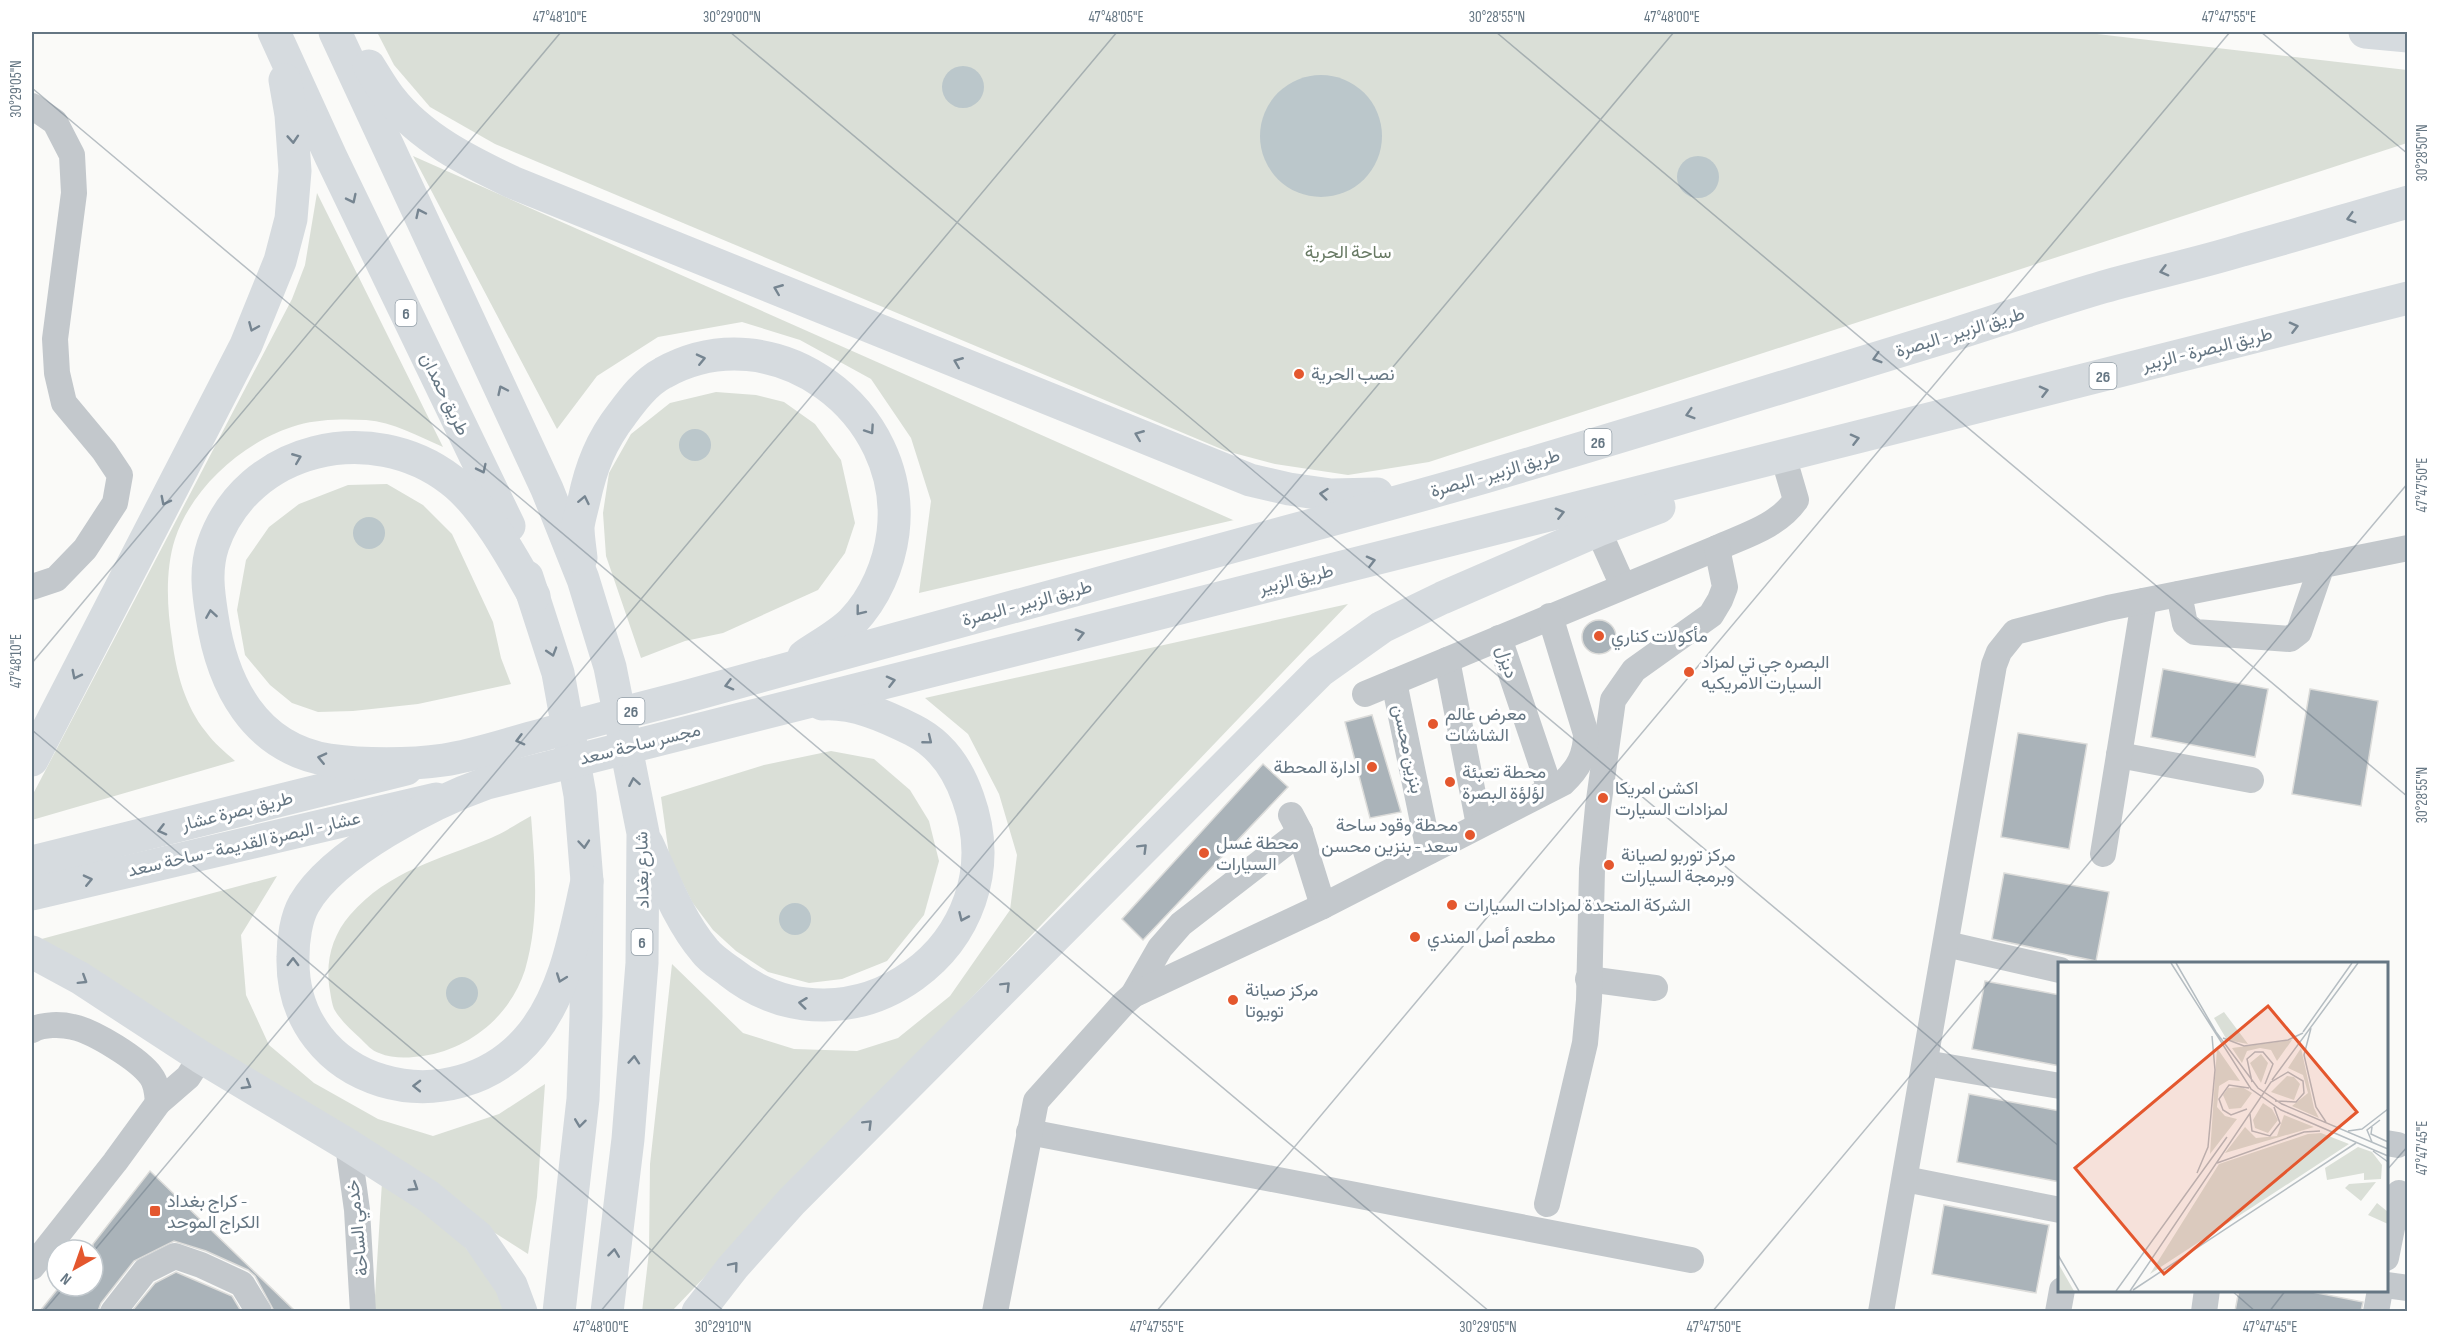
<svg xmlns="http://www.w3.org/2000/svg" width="2439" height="1343" font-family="'Sofia Sans Condensed',Vazirmatn,sans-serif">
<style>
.green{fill:#dadfd7}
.water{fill:#bbc7cb}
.building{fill:#aab3b9;stroke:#dcdcda;stroke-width:1.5}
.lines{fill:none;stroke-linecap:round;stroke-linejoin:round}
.minor{stroke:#c3c8cc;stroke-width:26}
.major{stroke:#d6dbdf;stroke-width:33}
.highway{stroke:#d6dbdf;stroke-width:33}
.oneway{stroke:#768591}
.ticks{fill:none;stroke:#657683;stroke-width:1.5;stroke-opacity:0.45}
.poi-dot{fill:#e4572e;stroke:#fff;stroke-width:2}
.labels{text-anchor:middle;stroke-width:6;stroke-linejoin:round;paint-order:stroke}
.shield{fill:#fff;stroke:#939fa8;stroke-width:1.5}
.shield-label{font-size:16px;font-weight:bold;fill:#657683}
.park-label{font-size:18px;fill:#687a64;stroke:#fff}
.street-label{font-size:18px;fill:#657683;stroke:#fff}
.poi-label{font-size:18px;fill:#657683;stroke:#fff;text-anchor:start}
.inset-road{fill:none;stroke:#b5bdc2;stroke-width:1.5}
.view{fill:#e4572e;fill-opacity:0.15;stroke:#e4572e;stroke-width:3}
.inset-edge{fill:none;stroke:#657683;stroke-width:3}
.neatline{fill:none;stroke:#657683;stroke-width:2}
.ticks-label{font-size:15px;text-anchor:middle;fill:#657683}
</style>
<rect width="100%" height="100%" fill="#fafaf8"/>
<g class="green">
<polygon points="377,32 2080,32 2407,70 2407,143 1429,462 1348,475 1275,464 1226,451 495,144 430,107 394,65"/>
<polygon points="413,156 1233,520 1234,520 919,593 931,501 911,438 871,379 800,340 742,322 658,337 597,376 557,429"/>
<path d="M 317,193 L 443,447 C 418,436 393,422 366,420 C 344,419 319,419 298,425 C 245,440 192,487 175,539 C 165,570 167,608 172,639 C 176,672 185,706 206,732 C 214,743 225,752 235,761 L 32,820 L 32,796 L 292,299 L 305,265 Z"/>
<polygon points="716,392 756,395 784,402 815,424 841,460 855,523 845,553 818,590 723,633 685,641 641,658 606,556 603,513 609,473 631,434 670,403"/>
<polygon points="387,484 423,505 452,534 493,622 501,658 511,684 418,704 353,711 318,712 292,703 270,685 245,655 237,610 246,560 269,527 299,504 348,485"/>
<polygon points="1348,604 672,1311 642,1312 649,1252 650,1164 672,964 743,1033 794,1049 857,1051 898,1038 950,996 1010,910 1017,855 999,794 968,734 925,698"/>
<polygon points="831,751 874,759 910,790 929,821 939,861 924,915 887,961 842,979 809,983 768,972 736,951 713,930 692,902 669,855 661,797 764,765"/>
<path d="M 531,816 C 535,868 540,919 525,970 C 510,1016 470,1049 423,1056 C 409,1058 393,1059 379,1053 C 372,1051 366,1044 361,1039 C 351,1030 341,1021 334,1009 C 332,1004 331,997 330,991 C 325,964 331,937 350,915 C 389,870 439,860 491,838 C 505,832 518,823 531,816 Z"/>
<polygon points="277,876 241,935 246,995 269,1045 314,1083 378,1119 433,1136 499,1114 545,1084 537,1197 528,1254 34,941"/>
<polygon points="382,1182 447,1226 499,1287 505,1312 374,1312"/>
</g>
<g class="water">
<circle cx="963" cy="87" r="21"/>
<circle cx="1321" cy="136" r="61"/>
<circle cx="1698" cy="177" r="21"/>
<circle cx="695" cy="445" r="16"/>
<circle cx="369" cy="533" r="16"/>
<circle cx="795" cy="919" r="16"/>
<circle cx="462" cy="993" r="16"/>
</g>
<g class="building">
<circle cx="1599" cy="637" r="17"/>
<polygon points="2163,669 2268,689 2255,757 2151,737"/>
<polygon points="2310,689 2378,701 2361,806 2292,794"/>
<polygon points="1372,715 1401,812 1370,818 1345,722"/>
<polygon points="2018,733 2087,744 2069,849 2001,837"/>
<polygon points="1263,764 1288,787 1143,940 1122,919"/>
<polygon points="2004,873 2109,892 2096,961 1992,939"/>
<polygon points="1985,981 2060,995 2060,1066 1972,1049"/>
<polygon points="1969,1094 2060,1111 2060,1182 1957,1162"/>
<polygon points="150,1171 295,1311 274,1311 255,1276 248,1270 206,1251 174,1241 134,1261 101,1303 98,1311 40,1311 60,1286 93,1286 93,1244"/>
<polygon points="1944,1205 2049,1225 2036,1293 1932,1274"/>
<polygon points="176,1272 232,1296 241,1311 132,1311 155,1283"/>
<polygon points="2239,1290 2302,1290 2363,1302 2361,1311 2235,1311"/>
</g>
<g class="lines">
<g class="minor">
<polyline points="32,106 55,122 72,155 74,193 55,339 57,373 64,403 104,451 120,475 115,503 85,549 56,579 32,587"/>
<polyline points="1598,530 1623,586"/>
<polyline points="2179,594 2185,624 2195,632 2290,639 2299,632 2322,565"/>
<polyline points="1499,638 1550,789"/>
<polyline points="1447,660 1479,825"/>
<polyline points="1394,682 1429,851"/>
<path d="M 1365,694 L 1717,548 C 1746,535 1778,526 1796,500 L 1784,459"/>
<polyline points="2119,755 2251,780"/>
<polyline points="1291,815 1300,832 1323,906"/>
<polyline points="2103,854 2144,601"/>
<polyline points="1946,944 2060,970"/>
<polyline points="1588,979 1655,988"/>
<polyline points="1133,995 1160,948 1181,924 1300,832"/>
<path d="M 32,1030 C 43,1024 61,1024 73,1027 C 93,1031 139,1059 151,1076 C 157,1084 157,1093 158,1103"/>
<polyline points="1925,1063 2060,1086"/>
<polyline points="1029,1132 1691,1260"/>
<polyline points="2386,1143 2398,1145"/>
<polyline points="348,1145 357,1210 363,1312"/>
<polyline points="1905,1179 2060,1210"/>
<polyline points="1547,1204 1585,1043 1589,1000 1592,869 1598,807 1613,700 1634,670 1711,615 1720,600 1725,587 1717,548"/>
<polyline points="2386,1258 2399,1193"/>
<polyline points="32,1267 115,1162 158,1103 188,1077 201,1057"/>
<polyline points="2386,1285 2408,1288"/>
<polyline points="113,1312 145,1271 175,1256 201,1265 242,1284 259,1312"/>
<path d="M 995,1312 L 1036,1101 L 1123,1004 L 1133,995 L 1323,906 L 1563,783 C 1578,769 1586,755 1586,734 L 1550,616"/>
<polyline points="1881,1312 1994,665 1999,652 2015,632 2108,608 2408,548"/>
<polyline points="2058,1312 2062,1290"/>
<polyline points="2204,1312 2207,1290"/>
<polyline points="2376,1312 2380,1290"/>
</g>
<g class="major">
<polyline points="32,862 406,769"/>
<polyline points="32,894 436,799"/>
</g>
<g class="highway">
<polyline points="274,32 331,157 509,526"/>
<polyline points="335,32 547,489 583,579 610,667 643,833 642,963 628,1139 607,1312"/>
<polyline points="2365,32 2408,36"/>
<path d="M 369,66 C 376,77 382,88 390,98 C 421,138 468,161 512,182 L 1250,480 L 1289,489 L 1331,495 L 1377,494"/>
<path d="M 581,558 C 580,548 578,537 578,527 C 579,518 582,509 584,500 C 591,467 601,441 622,414 C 633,399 646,382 663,373 C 774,311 908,411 893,533 C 889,565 875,598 852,622 C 839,635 820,645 804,656"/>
<polyline points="527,577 558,673 580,795 587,881 586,1016 583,1099 559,1312"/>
<path d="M 534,596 C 514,560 484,505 451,480 C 372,419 247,446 213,545 C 205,569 208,591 212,616 C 222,684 254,748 329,760 C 364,765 409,765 444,760 C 477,755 510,743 542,735 C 588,722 634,710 681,698 C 847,653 1013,607 1180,561 C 1277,534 1374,509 1471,481 C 1632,434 1792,384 1952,335 C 2003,319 2052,302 2103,287 C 2149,274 2196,264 2242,250 C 2297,235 2352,218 2408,202"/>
<polyline points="32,760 246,345 280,261 291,219 295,171 291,115 285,80"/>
<path d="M 647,843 C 663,878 680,922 705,951 C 711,959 721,965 729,971 C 849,1067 1021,944 968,798 C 958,769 941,744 913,730 C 885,716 854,702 822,704"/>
<path d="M 587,881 C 575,934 566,991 532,1034 C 454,1131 290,1087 293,957 C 293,940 296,918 304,904 C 333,853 433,802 487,783 L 2408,298"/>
<polyline points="32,952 80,978 201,1057 348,1145 428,1196 478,1237 511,1285 521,1312"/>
<polyline points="698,1312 733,1267 792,1201 1320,671 1382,627 1442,598 1598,530 1659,507"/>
</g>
</g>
<defs><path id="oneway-chevron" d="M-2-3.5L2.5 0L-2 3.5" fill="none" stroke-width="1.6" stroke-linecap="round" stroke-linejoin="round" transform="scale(1.5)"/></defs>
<g class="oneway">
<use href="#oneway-chevron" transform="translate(293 139) rotate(86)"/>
<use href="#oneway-chevron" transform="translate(352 199) rotate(64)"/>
<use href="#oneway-chevron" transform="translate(420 213) rotate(-115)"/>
<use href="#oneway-chevron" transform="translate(2351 218) rotate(164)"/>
<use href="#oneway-chevron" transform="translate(2164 271) rotate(165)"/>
<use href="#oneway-chevron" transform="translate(778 289) rotate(-158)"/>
<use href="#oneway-chevron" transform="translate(253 327) rotate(113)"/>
<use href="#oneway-chevron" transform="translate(2294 327) rotate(-14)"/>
<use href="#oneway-chevron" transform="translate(1877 358) rotate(163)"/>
<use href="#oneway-chevron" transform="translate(701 359) rotate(-13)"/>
<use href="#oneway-chevron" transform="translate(958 362) rotate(-158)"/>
<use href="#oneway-chevron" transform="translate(502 390) rotate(-115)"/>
<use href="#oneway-chevron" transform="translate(2044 391) rotate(-14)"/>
<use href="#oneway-chevron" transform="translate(1690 414) rotate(163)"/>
<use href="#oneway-chevron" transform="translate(870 430) rotate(56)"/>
<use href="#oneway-chevron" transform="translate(1139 435) rotate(-158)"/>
<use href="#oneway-chevron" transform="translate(1855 439) rotate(-14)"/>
<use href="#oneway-chevron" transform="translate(297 458) rotate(-22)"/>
<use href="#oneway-chevron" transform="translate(482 469) rotate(64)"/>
<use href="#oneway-chevron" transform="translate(1324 494) rotate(-174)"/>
<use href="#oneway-chevron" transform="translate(584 500) rotate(-78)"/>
<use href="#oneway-chevron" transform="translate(165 501) rotate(117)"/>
<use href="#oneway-chevron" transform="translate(1560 513) rotate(-14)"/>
<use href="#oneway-chevron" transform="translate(1371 561) rotate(-14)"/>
<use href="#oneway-chevron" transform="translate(860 611) rotate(128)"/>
<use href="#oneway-chevron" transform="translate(211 614) rotate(-99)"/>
<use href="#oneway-chevron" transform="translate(1080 634) rotate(-14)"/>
<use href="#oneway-chevron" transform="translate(552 652) rotate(73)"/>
<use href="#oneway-chevron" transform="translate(76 675) rotate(117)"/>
<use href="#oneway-chevron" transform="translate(891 681) rotate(-14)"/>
<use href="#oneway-chevron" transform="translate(729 685) rotate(165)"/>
<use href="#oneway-chevron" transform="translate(520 740) rotate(165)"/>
<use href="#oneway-chevron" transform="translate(928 740) rotate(39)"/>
<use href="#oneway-chevron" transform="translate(322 758) rotate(-167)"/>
<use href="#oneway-chevron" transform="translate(634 782) rotate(-100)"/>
<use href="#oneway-chevron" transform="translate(162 830) rotate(166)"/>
<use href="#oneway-chevron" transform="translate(584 844) rotate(85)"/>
<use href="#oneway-chevron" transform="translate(1143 848) rotate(-45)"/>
<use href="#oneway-chevron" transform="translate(88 880) rotate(-13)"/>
<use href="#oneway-chevron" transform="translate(963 917) rotate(114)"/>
<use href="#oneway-chevron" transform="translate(293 962) rotate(-89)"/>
<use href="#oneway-chevron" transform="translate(561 978) rotate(110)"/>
<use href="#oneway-chevron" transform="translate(83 980) rotate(32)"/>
<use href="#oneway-chevron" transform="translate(1006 986) rotate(-45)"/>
<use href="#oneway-chevron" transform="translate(803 1003) rotate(-173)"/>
<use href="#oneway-chevron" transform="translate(634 1060) rotate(-86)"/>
<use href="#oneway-chevron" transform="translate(247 1085) rotate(31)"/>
<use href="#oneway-chevron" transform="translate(417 1086) rotate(-179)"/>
<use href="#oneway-chevron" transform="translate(580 1123) rotate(97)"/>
<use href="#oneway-chevron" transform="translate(868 1124) rotate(-45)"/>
<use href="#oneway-chevron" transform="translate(414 1187) rotate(33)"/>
<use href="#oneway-chevron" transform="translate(614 1253) rotate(-83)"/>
<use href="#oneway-chevron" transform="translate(734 1266) rotate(-50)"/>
</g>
<path class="ticks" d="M 730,32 L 2060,1147M 1496,32 L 2408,797M 2261,32 L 2408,154M 32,88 L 1490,1312M 32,663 L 561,32M 32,730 L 725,1312M 2386,1171 L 2408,1146M 93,1252 L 1117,32M 2231,1290 L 2256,1312M 43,1312 L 65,1286M 600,1312 L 1674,32M 1156,1312 L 2230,32M 1712,1312 L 2408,483M 2269,1312 L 2286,1290"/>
<g class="poi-dot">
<circle cx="1299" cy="374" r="6"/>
<circle cx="1599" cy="636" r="6"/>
<circle cx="1689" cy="672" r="6"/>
<circle cx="1433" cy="724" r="6"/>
<circle cx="1372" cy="767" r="6"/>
<circle cx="1450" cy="782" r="6"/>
<circle cx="1603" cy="798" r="6"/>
<circle cx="1470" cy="835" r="6"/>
<circle cx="1204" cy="853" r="6"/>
<circle cx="1609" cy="865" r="6"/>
<circle cx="1452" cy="905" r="6"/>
<circle cx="1415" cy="937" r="6"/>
<circle cx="1233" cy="1000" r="6"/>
<rect x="149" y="1205" width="12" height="12" rx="3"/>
</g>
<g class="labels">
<g class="shield">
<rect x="395.5" y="300" width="21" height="26" rx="4.5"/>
<rect x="2089.5" y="363" width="27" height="26" rx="4.5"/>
<rect x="1584.5" y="429" width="27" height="26" rx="4.5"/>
<rect x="617.5" y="698" width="27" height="26" rx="4.5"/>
<rect x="631.5" y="929" width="21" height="26" rx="4.5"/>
</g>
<g class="shield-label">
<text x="406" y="319">6</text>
<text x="2103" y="382">26</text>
<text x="1598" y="448">26</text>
<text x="631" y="717">26</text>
<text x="642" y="948">6</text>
</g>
<g class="park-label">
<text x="1348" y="258">ساحة الحرية</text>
</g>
<g class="street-label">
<text transform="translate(1960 332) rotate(-17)" y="6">طريق الزبير - البصرة</text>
<text transform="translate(2207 349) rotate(-14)" y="6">طريق البصرة - الزبير</text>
<text transform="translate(445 394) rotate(64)" y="6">طريق حمدان</text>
<text transform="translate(1495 473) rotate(-16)" y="6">طريق الزبير - البصرة</text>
<text transform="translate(1296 579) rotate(-14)" y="6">طريق الزبير</text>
<text transform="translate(1027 603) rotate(-15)" y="6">طريق الزبير - البصرة</text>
<text transform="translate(1507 662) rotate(72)" y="6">ديزل</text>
<text transform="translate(640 744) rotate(-14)" y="6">مجسر ساحة سعد</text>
<text transform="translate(1408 749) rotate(78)" y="6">بنزين محسن</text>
<text transform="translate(237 811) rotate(-14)" y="6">طريق بصرة عشار</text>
<text transform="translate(244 844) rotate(-13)" y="6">عشار - البصرة القديمة - ساحة سعد</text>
<text transform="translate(642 870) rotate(-91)" y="6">شارع بغداد</text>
<text transform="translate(357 1228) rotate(-96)" y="6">خدمي الساحة</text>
</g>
<g class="poi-label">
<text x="1311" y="380">نصب الحرية</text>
<text x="1611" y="642">مأكولات كناري</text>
<text x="1701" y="668">البصره جي تي لمزاد<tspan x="1701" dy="21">السيارت الامريكيه</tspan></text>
<text x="1445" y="720">معرض عالم<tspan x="1445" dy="21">الشاشات</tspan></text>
<text x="1360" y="773" text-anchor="end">ادارة المحطة</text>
<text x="1462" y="778">محطة تعبئة<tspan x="1462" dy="21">لؤلؤة البصرة</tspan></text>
<text x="1615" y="794">اكشن امريكا<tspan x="1615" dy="21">لمزادات السيارت</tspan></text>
<text x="1458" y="831" text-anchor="end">محطة وقود ساحة<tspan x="1458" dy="21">سعد - بنزين محسن</tspan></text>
<text x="1216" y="849">محطة غسل<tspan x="1216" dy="21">السيارات</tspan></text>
<text x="1621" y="861">مركز توربو لصيانة<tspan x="1621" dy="21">وبرمجة السيارات</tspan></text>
<text x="1464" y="911">الشركة المتحدة لمزادات السيارات</text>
<text x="1427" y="943">مطعم أصل المندي</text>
<text x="1245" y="996">مركز صيانة<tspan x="1245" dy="21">تويوتا</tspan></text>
<text x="167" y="1207">كراج بغداد -<tspan x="167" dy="21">الكراج الموحد</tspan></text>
</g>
</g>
<g transform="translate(2058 962)">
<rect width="330" height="330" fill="#fafaf8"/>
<path d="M 166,50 L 190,82 L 169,78 L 156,56 ZM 234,78 L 219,99 L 213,88 L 202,86 L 189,89 L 184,101 L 174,86 ZM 159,86 L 182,119 L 171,118 L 161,124 L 159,145 L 167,154 L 179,157 L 152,192 ZM 243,86 L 256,146 L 261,156 L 234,144 L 250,131 L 245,113 L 230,106 ZM 203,92 L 210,101 L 203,121 L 192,101 ZM 229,114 L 236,115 L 242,122 L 236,138 L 213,130 ZM 184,125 L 194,131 L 183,146 L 171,147 L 165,133 L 170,126 ZM 205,141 L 214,147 L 220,158 L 210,171 L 197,166 L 195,158 ZM 226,153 L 256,165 L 167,191 L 187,165 L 198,176 L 219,174 ZM 263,171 L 291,182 L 92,312 L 161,202 L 250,172 ZM 300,185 L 314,190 L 324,203 L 323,217 L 306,218 L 306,211 L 269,218 L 267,206 ZM 318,220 L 303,239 L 287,226 L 291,222 ZM 319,241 L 330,250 L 330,262 L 310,253 ZM 0,301 L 16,329 L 0,329 Z" fill="#dadfd7"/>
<path class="inset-road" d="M 113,1 L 193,127 L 223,148 L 330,194M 118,1 L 158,70 L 200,126 L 224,142 L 330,187M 253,66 L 246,93 L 258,145 L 268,160M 245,70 L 294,1M 165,76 L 186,84 L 230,78 L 245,71M 214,118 L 300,1M 194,120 L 189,97 L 197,90 L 205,90 L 215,102 L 207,122M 189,147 L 173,153 L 165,148 L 161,137 L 171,123 L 191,126M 192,152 L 194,169 L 212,174 L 222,161 L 216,145M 314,165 L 313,172 L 330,180M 290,169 L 304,167 L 330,147M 314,180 L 309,168 L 322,158M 315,189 L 330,200M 159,201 L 246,170 L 262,169M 139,211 L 150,185 L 157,108 L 154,74M 0,293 L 21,329M 75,328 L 298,181M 58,329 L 169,175M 72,329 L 213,120 L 230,110 L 245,119 L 246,131 L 238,140 L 217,139"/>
<path class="view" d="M 210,44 L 299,150 L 106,312 L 17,206 Z"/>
<rect width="330" height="330" class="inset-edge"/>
</g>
<rect width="2439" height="1343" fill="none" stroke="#ffffff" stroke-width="66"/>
<g transform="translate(75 1268) rotate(220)"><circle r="28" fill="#ffffff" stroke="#c1c8cd" stroke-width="1.5"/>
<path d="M0-4.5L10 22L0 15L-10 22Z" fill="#e4572e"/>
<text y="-9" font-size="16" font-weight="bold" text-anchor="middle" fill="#657683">N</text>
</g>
<rect x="33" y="33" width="2373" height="1277" class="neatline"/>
<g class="ticks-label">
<text x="560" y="22">47°48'10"E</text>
<text x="732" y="22">30°29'00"N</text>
<text x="1116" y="22">47°48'05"E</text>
<text x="1497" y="22">30°28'55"N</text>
<text x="1672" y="22">47°48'00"E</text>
<text x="2229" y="22">47°47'55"E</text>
<text transform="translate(16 89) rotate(-90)" y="5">30°29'05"N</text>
<text transform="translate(2422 153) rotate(-90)" y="5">30°28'50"N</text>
<text transform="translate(2422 485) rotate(-90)" y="5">47°47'50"E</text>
<text transform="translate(16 661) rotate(-90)" y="5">47°48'10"E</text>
<text transform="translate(2422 795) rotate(-90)" y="5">30°28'55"N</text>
<text transform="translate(2422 1148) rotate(-90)" y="5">47°47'45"E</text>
<text x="601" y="1332">47°48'00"E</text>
<text x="723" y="1332">30°29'10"N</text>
<text x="1157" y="1332">47°47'55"E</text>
<text x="1488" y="1332">30°29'05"N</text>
<text x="1714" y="1332">47°47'50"E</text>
<text x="2270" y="1332">47°47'45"E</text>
</g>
</svg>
